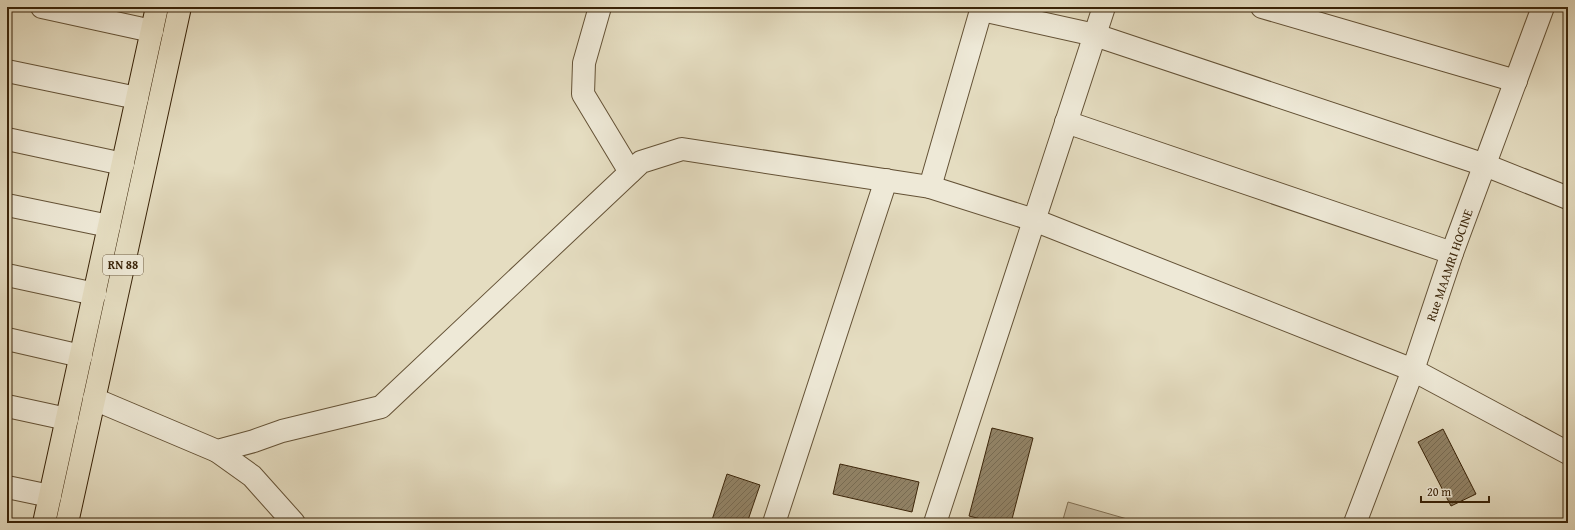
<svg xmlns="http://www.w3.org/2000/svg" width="1575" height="530" font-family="'Gentium Book Plus',serif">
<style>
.pitch{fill:#c8bda2;stroke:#807055}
.building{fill:url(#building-hatch);stroke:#392308}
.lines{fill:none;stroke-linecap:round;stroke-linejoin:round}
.minor-casing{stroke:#645236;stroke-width:24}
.major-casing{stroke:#392308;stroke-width:24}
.minor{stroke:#eee9d7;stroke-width:22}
.major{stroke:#e5ddc1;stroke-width:22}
.labels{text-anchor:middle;stroke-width:3;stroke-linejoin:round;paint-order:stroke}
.shield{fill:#eee9d7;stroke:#6f5e46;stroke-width:1}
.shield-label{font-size:12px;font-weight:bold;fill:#392308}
.street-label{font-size:13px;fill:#392308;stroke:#eee9d7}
</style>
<defs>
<pattern id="building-hatch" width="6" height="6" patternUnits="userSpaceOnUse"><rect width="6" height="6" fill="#928468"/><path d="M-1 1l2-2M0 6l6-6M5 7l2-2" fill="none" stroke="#786c54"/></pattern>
</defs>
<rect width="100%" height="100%" fill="#e5ddc1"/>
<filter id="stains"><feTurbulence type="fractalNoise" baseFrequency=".005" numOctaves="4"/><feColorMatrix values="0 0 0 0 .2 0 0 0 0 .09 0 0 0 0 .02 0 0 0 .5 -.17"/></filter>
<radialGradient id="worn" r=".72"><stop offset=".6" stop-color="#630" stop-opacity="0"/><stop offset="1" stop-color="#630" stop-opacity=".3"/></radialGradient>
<polygon class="pitch" points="1068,502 1141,523 1062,523"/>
<g class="building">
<polygon points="992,428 1033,438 1011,523 997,523 969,516"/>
<polygon points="1443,429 1476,494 1451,506 1418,442"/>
<polygon points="840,464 919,482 912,512 833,494"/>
<polygon points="727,474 760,485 747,523 711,523"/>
</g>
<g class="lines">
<g class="minor-casing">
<g id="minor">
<polyline points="42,7 152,31"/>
<polyline points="600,7 584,63 583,94 630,172"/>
<polyline points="1262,7 1516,81"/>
<polyline points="982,10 1095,35 1485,165 1568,198"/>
<polyline points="7,71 137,98"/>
<polyline points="1066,122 1452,253"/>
<polyline points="7,139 123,164"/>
<polyline points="930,187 982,7"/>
<polyline points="7,205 109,226"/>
<polyline points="7,275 95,294"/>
<polyline points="7,339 81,356"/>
<polyline points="94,399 217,451 254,441 282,431 381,407 641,162 682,149 930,187 1034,220 1413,370 1568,453"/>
<polyline points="7,406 67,419"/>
<polyline points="217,451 252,476 294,523"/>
<polyline points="7,487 50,496"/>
<polyline points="774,523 886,180"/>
<polyline points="935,523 1104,7"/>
<polyline points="1355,523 1413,370 1452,253 1543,7"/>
</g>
</g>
<g class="major-casing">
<g id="major">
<polyline points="44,523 157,7"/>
<polyline points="67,523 180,7"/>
</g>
</g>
<use href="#minor" class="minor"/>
<use href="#major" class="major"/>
</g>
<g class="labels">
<rect class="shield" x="103" y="255" width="40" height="20" rx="3"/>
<g class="shield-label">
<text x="123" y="269">RN 88</text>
</g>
<g class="street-label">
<text transform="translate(1449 265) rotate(-71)" y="5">Rue MAAMRI HOCINE</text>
</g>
</g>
<rect width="1575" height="530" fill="none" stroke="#e5ddc1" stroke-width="24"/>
<rect x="8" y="8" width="1559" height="514" fill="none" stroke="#392308" stroke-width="2"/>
<rect x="12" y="12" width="1551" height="506" fill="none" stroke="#392308"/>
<path d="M1421 496v6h68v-6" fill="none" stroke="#392308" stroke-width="2"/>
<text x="1427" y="496" font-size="12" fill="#392308" stroke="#eee9d7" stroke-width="3" paint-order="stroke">20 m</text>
<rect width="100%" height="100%" filter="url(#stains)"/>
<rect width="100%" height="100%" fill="url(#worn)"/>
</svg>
